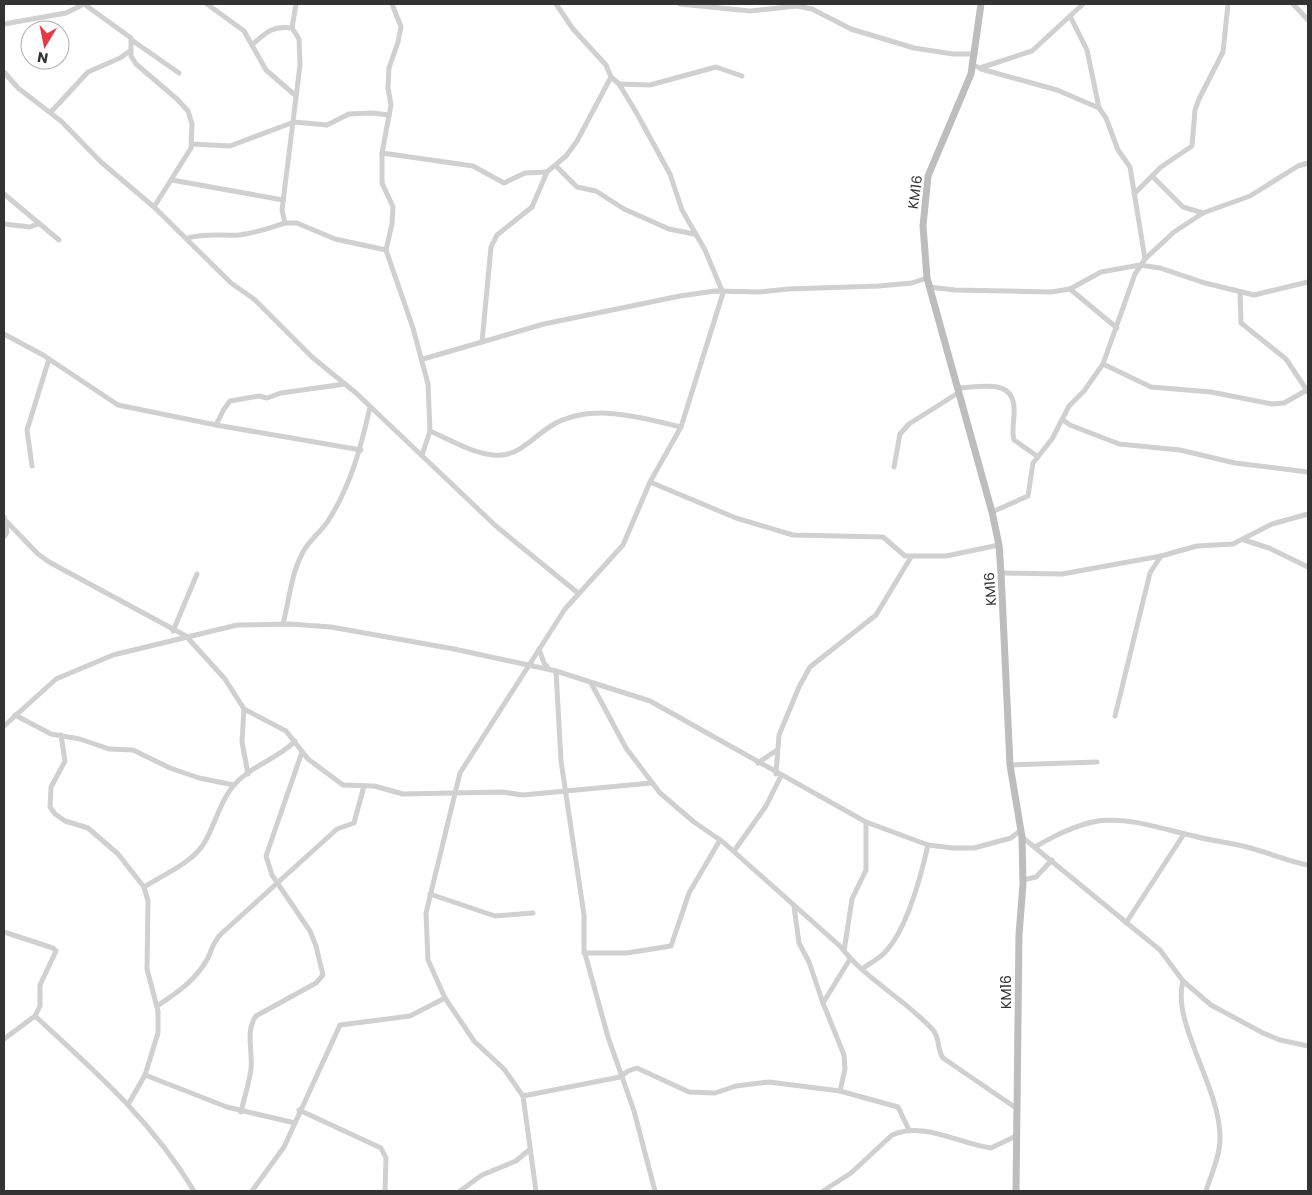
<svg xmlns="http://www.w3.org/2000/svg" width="1312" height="1195" font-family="Poppins,sans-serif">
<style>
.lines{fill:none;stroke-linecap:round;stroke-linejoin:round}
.street{stroke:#d0d0d0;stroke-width:5}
.secondary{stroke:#bdbdbd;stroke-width:7}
.labels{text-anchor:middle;stroke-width:5;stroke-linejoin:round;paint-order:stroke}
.street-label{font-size:14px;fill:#333;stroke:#fff}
</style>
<rect width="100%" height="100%" fill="#fff"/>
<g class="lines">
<g class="street">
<polyline points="84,4 131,38 131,56 136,64 177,99 188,111 192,124 191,148 154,207"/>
<polyline points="207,4 244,31 266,70 296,96"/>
<polyline points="392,4 401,27 398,42 389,68 388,88 391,105 382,153 382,183 393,207 392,224 386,250 413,328 428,384 430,431 422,455"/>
<polyline points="680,4 750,11 797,6 812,9 851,29 914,48 953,54 975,54"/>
<polyline points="1293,4 1308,20"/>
<polyline points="1070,16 1087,50 1099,108 1106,118 1118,150 1130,167 1145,259"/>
<polyline points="4,24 66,13 84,4"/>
<polyline points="292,28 296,4"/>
<polyline points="133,41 179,73"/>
<polyline points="973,65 980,68 1032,51 1083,4"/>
<polyline points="981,69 1057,90 1099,108"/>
<polyline points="4,72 18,88 61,121 101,162 154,207 231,283 254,299 312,357 356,393 497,527 578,593"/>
<polyline points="619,84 650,85 716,67 742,76"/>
<polyline points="51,112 88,72 120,58 130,51"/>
<polyline points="192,144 230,146 294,122 327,125 349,114 372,113 389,115"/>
<polyline points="382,153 473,166 504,183 525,173 547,172"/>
<polyline points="556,166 577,187 596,191 624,209 669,229 694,234"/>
<polyline points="1152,176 1183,207 1203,213"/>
<polyline points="172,180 283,200"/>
<polyline points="4,194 59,240"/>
<polyline points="1134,194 1161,167 1192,146 1195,110 1199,99 1223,52 1228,4"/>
<polyline points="285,223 297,223 335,239 386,250"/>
<polyline points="4,224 30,227 38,224"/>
<path d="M 188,238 C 206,233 221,236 239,235 C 257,233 269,228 285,223 L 282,210 L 300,65 L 299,39 L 292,28 C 273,25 265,33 252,45"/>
<polyline points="929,287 955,290 1051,292 1070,289 1101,272 1140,265 1160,268 1205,283 1254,295 1308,282"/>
<polyline points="1070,289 1117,328"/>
<polyline points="1240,292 1241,323 1286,359 1308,392"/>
<polyline points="4,334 43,355 118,405 216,425 361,450"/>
<polyline points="482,342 491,247 497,235 532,207 547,172 566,156 577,141 611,77 606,65 573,29 556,4"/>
<polyline points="423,359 544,324 680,296 715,291 759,292 788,289 879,286 912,283 927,278"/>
<polyline points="1103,364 1151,387 1211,392 1272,404 1284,403 1307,390"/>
<path d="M 957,388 C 978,388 1013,377 1014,408 C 1015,419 1011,430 1014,440 L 1037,456"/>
<polyline points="1063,420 1070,425 1119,444 1180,450 1235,463 1308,472"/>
<polyline points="216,425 224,409 230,401 259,396 267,398 281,393 345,384"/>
<path d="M 430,431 C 451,440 478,457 502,455 C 520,454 536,435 551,426 C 590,402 640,417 681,427"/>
<polyline points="32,466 27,430 49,359"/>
<polyline points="894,467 900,434 909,424 958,393"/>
<polyline points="650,482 736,518 793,535 883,537 905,556 946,556 999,545"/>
<polyline points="992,512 1028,496 1033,463 1052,439 1069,406 1084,391 1103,364 1135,274 1145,259 1174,232 1203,213 1250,196 1298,166 1308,163"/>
<polyline points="4,517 7,532 4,537"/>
<polyline points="6,521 38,554 49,562 186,636 225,679 244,709 242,742 248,774"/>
<polyline points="1244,540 1269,548 1308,567"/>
<polyline points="1001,573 1062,574 1161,556 1197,546 1233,544 1272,524 1308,514"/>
<path d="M 283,624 C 289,601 291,575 302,554 C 308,541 321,532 328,521 C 351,485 361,447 370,407"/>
<polyline points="173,631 197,574"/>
<polyline points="539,649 544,663 549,669"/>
<polyline points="556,671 561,761 584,915 584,950 608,1037 634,1111 655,1191"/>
<path d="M 591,683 L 626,748 L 660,793 L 694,822 L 723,842 L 841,947 C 866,980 905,999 933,1030 C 940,1038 937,1050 943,1058 L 1016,1108"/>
<polyline points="244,709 286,731 308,759 343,785 374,786 403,794 502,792 523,795 651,783"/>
<polyline points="15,715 51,734 80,739 109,749 133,750 170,768 199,778 234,785"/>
<polyline points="1115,716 1150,573 1161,556"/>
<polyline points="4,726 56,679 113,655 237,625 290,624 331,627 454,649 556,671 650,701 866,822 928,845 953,848 974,848 1011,838 1021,830"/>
<polyline points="61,735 65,761 51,787 50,807 55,814 65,821 88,828 118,854 144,887 148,901 147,969 158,1011 158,1033 145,1075 129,1103"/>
<polyline points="758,763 777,750"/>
<polyline points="1010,765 1097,762"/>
<polyline points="776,774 779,735 799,687 810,667 876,615 911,557"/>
<polyline points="1022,837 1160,950 1183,981 1211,1005 1263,1033 1280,1040 1308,1046"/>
<path d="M 1035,847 C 1103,807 1122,819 1194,836 C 1215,842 1237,843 1257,850 C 1275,855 1290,862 1308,865"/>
<polyline points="734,851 766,806 781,776"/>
<polyline points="1023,880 1036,877 1052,860"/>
<path d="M 144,887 C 163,875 191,863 203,845 C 215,826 219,803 233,786 C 251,765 277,760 295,741"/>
<polyline points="430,894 495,916 533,913"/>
<polyline points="794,906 799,943 809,962 823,1003 844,1055 845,1069 840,1091"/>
<polyline points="1126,923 1184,834"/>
<polyline points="4,932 53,948 56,951 40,985 40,1006 35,1016 4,1039"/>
<polyline points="844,951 852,899 866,870 866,822"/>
<polyline points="584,953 627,953 671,946 689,893 720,840"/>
<path d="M 862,969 C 870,963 881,958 887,950 C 908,926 921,876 928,845"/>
<path d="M 1183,981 C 1171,1023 1221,1088 1220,1139 C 1220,1156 1211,1175 1206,1191"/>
<polyline points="823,1003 850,959"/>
<path d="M 157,1006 C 178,992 195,981 208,958 C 212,949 213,942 221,934 L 337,829 L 354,823 L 364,786"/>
<path d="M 35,1016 C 95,1071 152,1121 194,1191"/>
<polyline points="145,1075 227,1107 295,1123"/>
<polyline points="523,1096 620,1077 628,1071 637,1068 689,1092 715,1093 736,1086 769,1082 840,1091 898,1107 909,1130"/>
<polyline points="299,1110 381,1148 386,1158 385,1191"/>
<path d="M 241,1112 C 244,1098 249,1084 251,1069 C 253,1052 245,1030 256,1016 L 316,983 L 323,975 L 316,946 L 310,931 L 272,875 L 266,856 L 302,752"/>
<polyline points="252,1191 284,1147 340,1025 410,1016 445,998"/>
<polyline points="460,1191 482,1175 516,1161 529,1150"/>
<polyline points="536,1191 523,1096 504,1069 474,1041 445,998 428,960 426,913 460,773 565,609 623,545 650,482 681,427 723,293 705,250 682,210 670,174 636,112 619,84 611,77"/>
<path d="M 823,1191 L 851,1173 L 892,1135 C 924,1121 959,1144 991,1148 L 1016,1136"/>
</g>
<polyline class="secondary" points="981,4 971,74 928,176 923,226 927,278 992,512 999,545 1001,573 1010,765 1022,837 1023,884 1019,935 1016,1191"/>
</g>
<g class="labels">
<g class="street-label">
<text transform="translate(915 192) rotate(-82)" y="5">KM16</text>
<text transform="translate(990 589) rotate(-94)" y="5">KM16</text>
<text transform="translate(1006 992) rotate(-90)" y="5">KM16</text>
</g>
</g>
<rect width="1312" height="1195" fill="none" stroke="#333333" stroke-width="10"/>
<g transform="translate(45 45) rotate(190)"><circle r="24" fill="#ffffff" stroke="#adadad"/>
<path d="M0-4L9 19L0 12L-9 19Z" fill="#e63946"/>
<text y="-8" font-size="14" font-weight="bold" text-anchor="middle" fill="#333333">N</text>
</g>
</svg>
